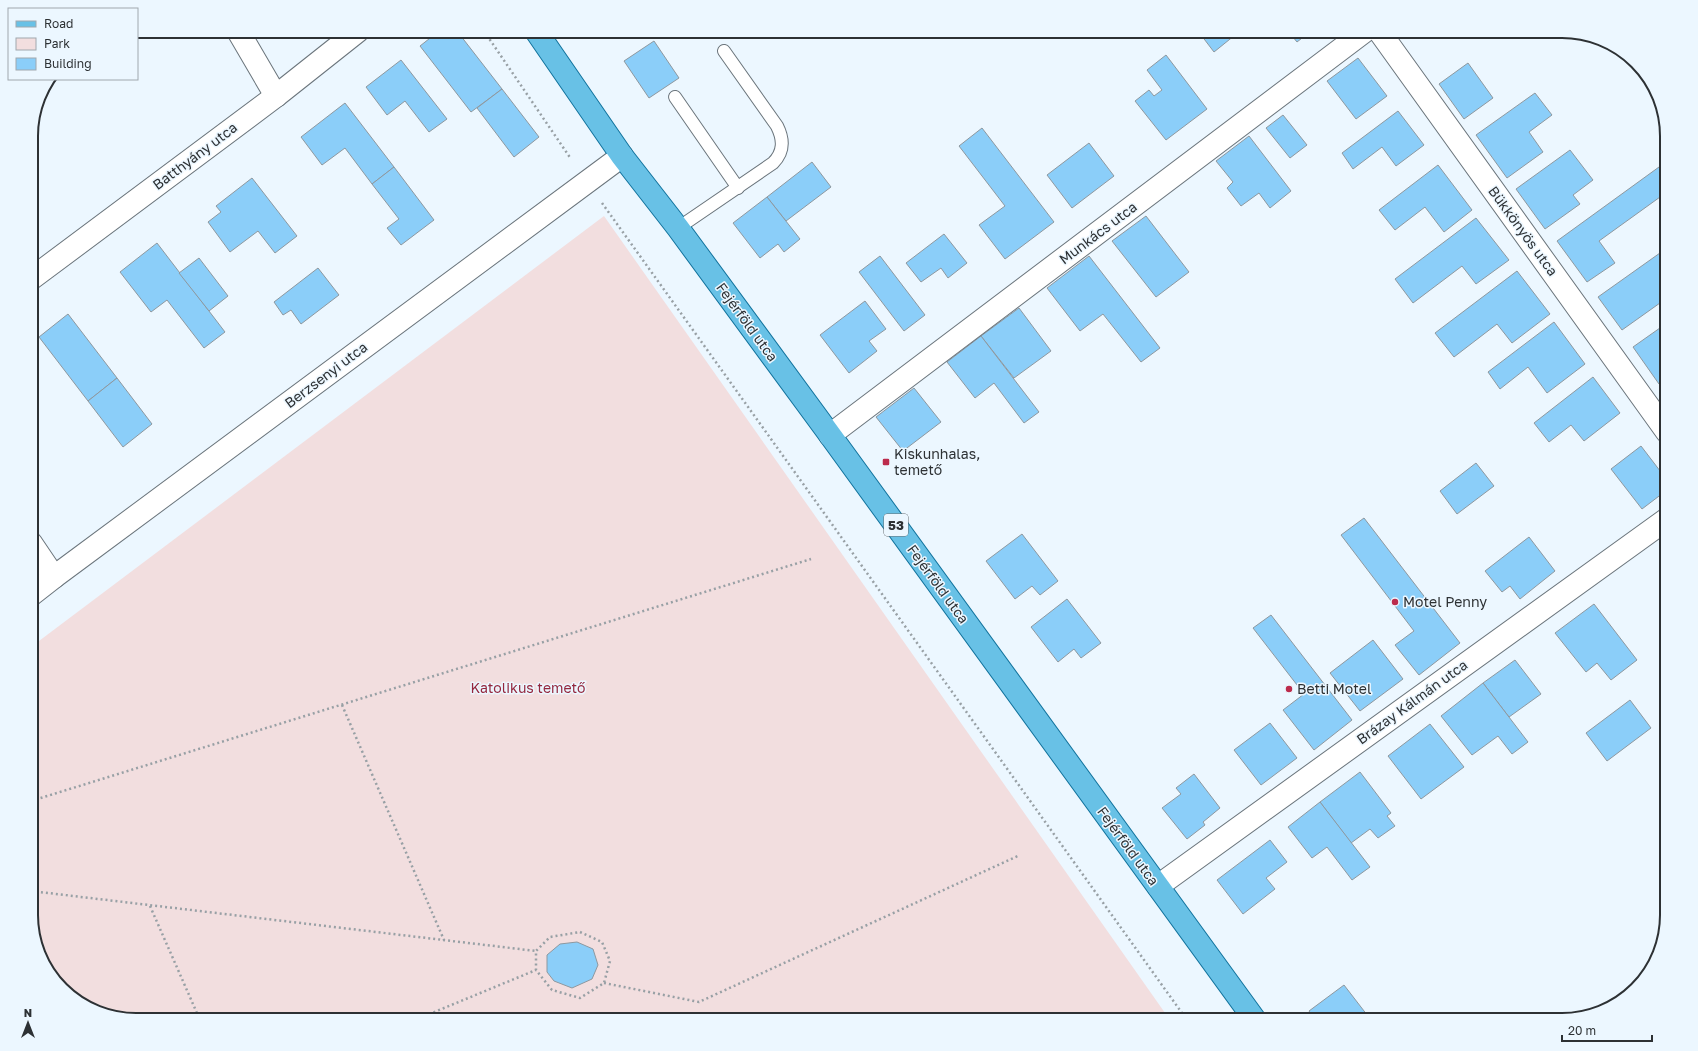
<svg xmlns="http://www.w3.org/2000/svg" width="1698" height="1051" font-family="'Golos Text',sans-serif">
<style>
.green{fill:#f2dedf}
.building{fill:#8bcef9;stroke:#8e989f}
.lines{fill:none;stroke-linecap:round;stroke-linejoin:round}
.lane-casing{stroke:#6b757c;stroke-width:14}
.street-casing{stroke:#6b757c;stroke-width:24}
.primary-casing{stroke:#12739d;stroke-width:24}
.path{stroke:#98a0a5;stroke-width:2.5;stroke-dasharray:2 3;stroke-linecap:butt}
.lane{stroke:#fff;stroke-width:12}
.street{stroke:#fff;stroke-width:22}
.primary{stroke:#68c1e6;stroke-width:22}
.poi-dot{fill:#bc2b4c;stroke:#ecf7ff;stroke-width:1.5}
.labels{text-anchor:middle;stroke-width:3;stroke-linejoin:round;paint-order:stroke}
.shield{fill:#ecf7ff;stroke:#666c71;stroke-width:1}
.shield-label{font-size:13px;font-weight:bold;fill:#2d3134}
.street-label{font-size:14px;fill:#2d3134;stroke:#ecf7ff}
.poi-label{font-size:14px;fill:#2d3134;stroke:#ecf7ff;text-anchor:start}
.park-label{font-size:14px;fill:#94273e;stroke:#ecf7ff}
.rim{fill:none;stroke:#2d3134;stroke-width:2}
</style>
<rect width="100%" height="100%" fill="#ecf7ff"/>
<polygon class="green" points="604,216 1170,1020 136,1020 83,1006 45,968 31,922 31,647"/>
<g class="building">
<polygon points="439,31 457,31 502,89 471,112 420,46"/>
<polygon points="1198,31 1240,31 1214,52"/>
<polygon points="1288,31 1311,31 1297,42"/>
<polygon points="654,41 679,78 649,98 624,61"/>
<polygon points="1166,55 1207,109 1166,140 1135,101 1149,90 1154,96 1162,90 1147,70"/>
<polygon points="1358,58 1387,96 1356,119 1327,81"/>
<polygon points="401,60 447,119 429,132 405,101 387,115 366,87"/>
<polygon points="1468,63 1493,98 1464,119 1439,84"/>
<polygon points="502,89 539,137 514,157 477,108"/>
<polygon points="1535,93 1552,115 1529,132 1543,152 1507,178 1476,135"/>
<polygon points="345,103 394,167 372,184 345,148 322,165 301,137"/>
<polygon points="1398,111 1424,145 1396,166 1382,147 1353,169 1342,153"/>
<polygon points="1283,115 1307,145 1290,158 1266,128"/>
<polygon points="982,128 1054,222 1005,259 979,225 1005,206 959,146"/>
<polygon points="1249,136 1291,191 1270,208 1259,193 1241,206 1227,188 1233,182 1216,161"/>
<polygon points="1089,143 1114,176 1072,208 1047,175"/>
<polygon points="1570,150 1593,180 1573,195 1580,204 1545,229 1516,189"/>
<polygon points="812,162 831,187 786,221 767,197"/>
<polygon points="1438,165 1472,210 1444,232 1425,207 1395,230 1379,210"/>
<polygon points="394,167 434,220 401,245 387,228 399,219 372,184"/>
<polygon points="1659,167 1667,177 1667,192 1599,241 1615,263 1587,282 1557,241"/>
<polygon points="252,178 297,236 275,253 258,231 230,252 208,222 221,212 216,206"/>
<polygon points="767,197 800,239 784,252 778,244 760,258 733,223"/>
<polygon points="1146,216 1189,272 1156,297 1112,241"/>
<polygon points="1476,218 1509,260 1476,284 1462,266 1413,303 1395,279"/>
<polygon points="944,234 967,263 948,278 941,268 921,282 906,263"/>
<polygon points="157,243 225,332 204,348 167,300 151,312 120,272"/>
<polygon points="1667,248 1667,275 1660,279 1667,288 1667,298 1622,330 1598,297"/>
<polygon points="880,256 925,315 904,331 859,272"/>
<polygon points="1089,256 1160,348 1141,362 1103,314 1080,331 1047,288"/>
<polygon points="199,258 228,296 209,311 179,273"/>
<polygon points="318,268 339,295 301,324 291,310 283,315 274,302"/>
<polygon points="1517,271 1550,314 1512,343 1497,324 1454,357 1435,333"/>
<polygon points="865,301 886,329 869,341 877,351 849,373 820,335"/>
<polygon points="1019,308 1051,351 1014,378 981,336"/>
<polygon points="68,314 117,378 88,401 39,337"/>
<polygon points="1554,322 1585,364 1547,393 1528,367 1500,389 1488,372"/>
<polygon points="1667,323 1667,378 1659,384 1633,347"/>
<polygon points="981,336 1039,412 1024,423 994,383 975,398 947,362"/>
<polygon points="1593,377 1620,413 1584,441 1571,425 1549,442 1534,423"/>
<polygon points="117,378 152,424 123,447 88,401"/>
<polygon points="914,388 941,422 903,451 876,417"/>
<polygon points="1641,446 1667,480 1667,490 1642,509 1611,469"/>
<polygon points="1476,463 1494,486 1457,514 1440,491"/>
<polygon points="1364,518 1460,643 1419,675 1395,645 1414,631 1341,535"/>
<polygon points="1022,534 1058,581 1040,595 1032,586 1015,599 986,561"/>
<polygon points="1529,537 1555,571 1520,599 1510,586 1502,592 1485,571"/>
<polygon points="1067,599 1101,643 1081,658 1074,649 1058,662 1031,627"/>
<polygon points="1594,604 1637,660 1611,680 1597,663 1586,672 1555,633"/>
<polygon points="1271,615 1352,720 1314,750 1283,710 1304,694 1253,628"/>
<polygon points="1373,640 1403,679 1360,711 1330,673"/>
<polygon points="1515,660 1541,694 1509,717 1483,683"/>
<polygon points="1483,683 1528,742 1512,754 1498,736 1472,755 1441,716"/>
<polygon points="1630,700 1651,728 1607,761 1586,733"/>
<polygon points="1270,723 1297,758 1261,785 1234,750"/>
<polygon points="1430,724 1464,767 1421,799 1388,756"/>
<polygon points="1360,772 1391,813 1387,816 1395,826 1378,838 1370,829 1351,843 1320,802"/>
<polygon points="1194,774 1220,808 1203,822 1205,825 1187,839 1162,808 1181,794 1176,788"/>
<polygon points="1320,802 1370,867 1352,880 1327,847 1312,858 1288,827"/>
<polygon points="1270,840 1287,862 1266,878 1275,889 1243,914 1217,880"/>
<polygon points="577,942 593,949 598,965 592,979 572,988 554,981 547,972 547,955 560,944"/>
<polygon points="1344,985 1371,1020 1315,1020 1309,1011"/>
</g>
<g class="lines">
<g class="lane-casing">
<g id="lane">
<polyline points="675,97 738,188"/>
<path d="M 678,228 L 773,163 C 784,152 784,140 777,126 L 724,51"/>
</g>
</g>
<g class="street-casing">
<g id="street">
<polyline points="238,31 276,96"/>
<polyline points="1379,31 1667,432"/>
<polyline points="31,279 276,96 358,31"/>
<polyline points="830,435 1365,31"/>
<polyline points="31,543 54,577"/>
<polyline points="31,595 54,577 622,156"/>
<polyline points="1158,886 1667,519"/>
</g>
</g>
<g class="primary-casing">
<polyline id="primary" points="536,31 622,156 678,228 830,435 1255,1020"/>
</g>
<g class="path">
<polyline points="484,31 571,159"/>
<polyline points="602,203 1187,1020"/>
<polyline points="342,705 444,940"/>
<polyline points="31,801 811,559"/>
<polyline points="31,891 536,951"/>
<polyline points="150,906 200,1020"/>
<polygon points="580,932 602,942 610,961 604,983 580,998 552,990 536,970 536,951 550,937"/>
<polyline points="604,983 699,1002 1020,855"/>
<polyline points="415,1020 536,970"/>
</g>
<use href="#lane" class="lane"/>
<use href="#street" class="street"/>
<use href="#primary" class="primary"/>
</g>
<g class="poi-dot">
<rect x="882" y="458" width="8" height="8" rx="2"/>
<circle cx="1395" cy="602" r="4"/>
<circle cx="1289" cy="689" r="4"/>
</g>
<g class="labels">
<rect class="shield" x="884" y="514" width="24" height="22" rx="3"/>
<g class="shield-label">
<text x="896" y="530">53</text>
</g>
<g class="street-label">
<text transform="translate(195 156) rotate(-37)" y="5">Batthyány utca</text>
<text transform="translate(1523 231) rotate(54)" y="5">Bükkönyös utca</text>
<text transform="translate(1098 233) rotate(-37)" y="5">Munkács utca</text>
<text transform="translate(747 322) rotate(54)" y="5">Fejérföld utca</text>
<text transform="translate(326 375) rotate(-37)" y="5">Berzsenyi utca</text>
<text transform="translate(938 584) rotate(54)" y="5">Fejérföld utca</text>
<text transform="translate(1412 702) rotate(-36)" y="5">Brázay Kálmán utca</text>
<text transform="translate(1128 846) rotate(54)" y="5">Fejérföld utca</text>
</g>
<g class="poi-label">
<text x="894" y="459">Kiskunhalas,<tspan x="894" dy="16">temető</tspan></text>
<text x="1403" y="607">Motel Penny</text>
<text x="1297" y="694">Betti Motel</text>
</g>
<g class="park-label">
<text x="528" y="693">Katolikus temető</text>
</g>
</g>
<path d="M0 0H1698V1051H0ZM136 38H1562A98 98 0 0 1 1660 136V915A98 98 0 0 1 1562 1013H136A98 98 0 0 1 38 915V136A98 98 0 0 1 136 38Z" fill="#ecf7ff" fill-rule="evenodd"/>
<path class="rim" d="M136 38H1562A98 98 0 0 1 1660 136V915A98 98 0 0 1 1562 1013H136A98 98 0 0 1 38 915V136A98 98 0 0 1 136 38Z"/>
<rect x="8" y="8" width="130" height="72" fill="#ecf7ff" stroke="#a0a8ae"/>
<rect x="16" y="21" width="20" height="6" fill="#68c1e6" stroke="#a0a8ae"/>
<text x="44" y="28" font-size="12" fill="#2d3134">Road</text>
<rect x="16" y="38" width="20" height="12" fill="#f2dedf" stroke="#a0a8ae"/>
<text x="44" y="48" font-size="12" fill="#2d3134">Park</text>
<rect x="16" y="58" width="20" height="12" fill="#8bcef9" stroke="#a0a8ae"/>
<text x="44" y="68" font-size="12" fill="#2d3134">Building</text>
<g transform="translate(28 1023)" stroke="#ecf7ff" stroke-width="3" paint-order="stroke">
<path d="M0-3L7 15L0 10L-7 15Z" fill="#2d3134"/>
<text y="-6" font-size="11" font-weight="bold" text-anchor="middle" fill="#2d3134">N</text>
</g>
<path d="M1562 1035v6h90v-6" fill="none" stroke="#2d3134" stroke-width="2"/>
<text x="1568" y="1035" font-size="12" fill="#2d3134" stroke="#ecf7ff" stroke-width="3" paint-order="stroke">20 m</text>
</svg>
